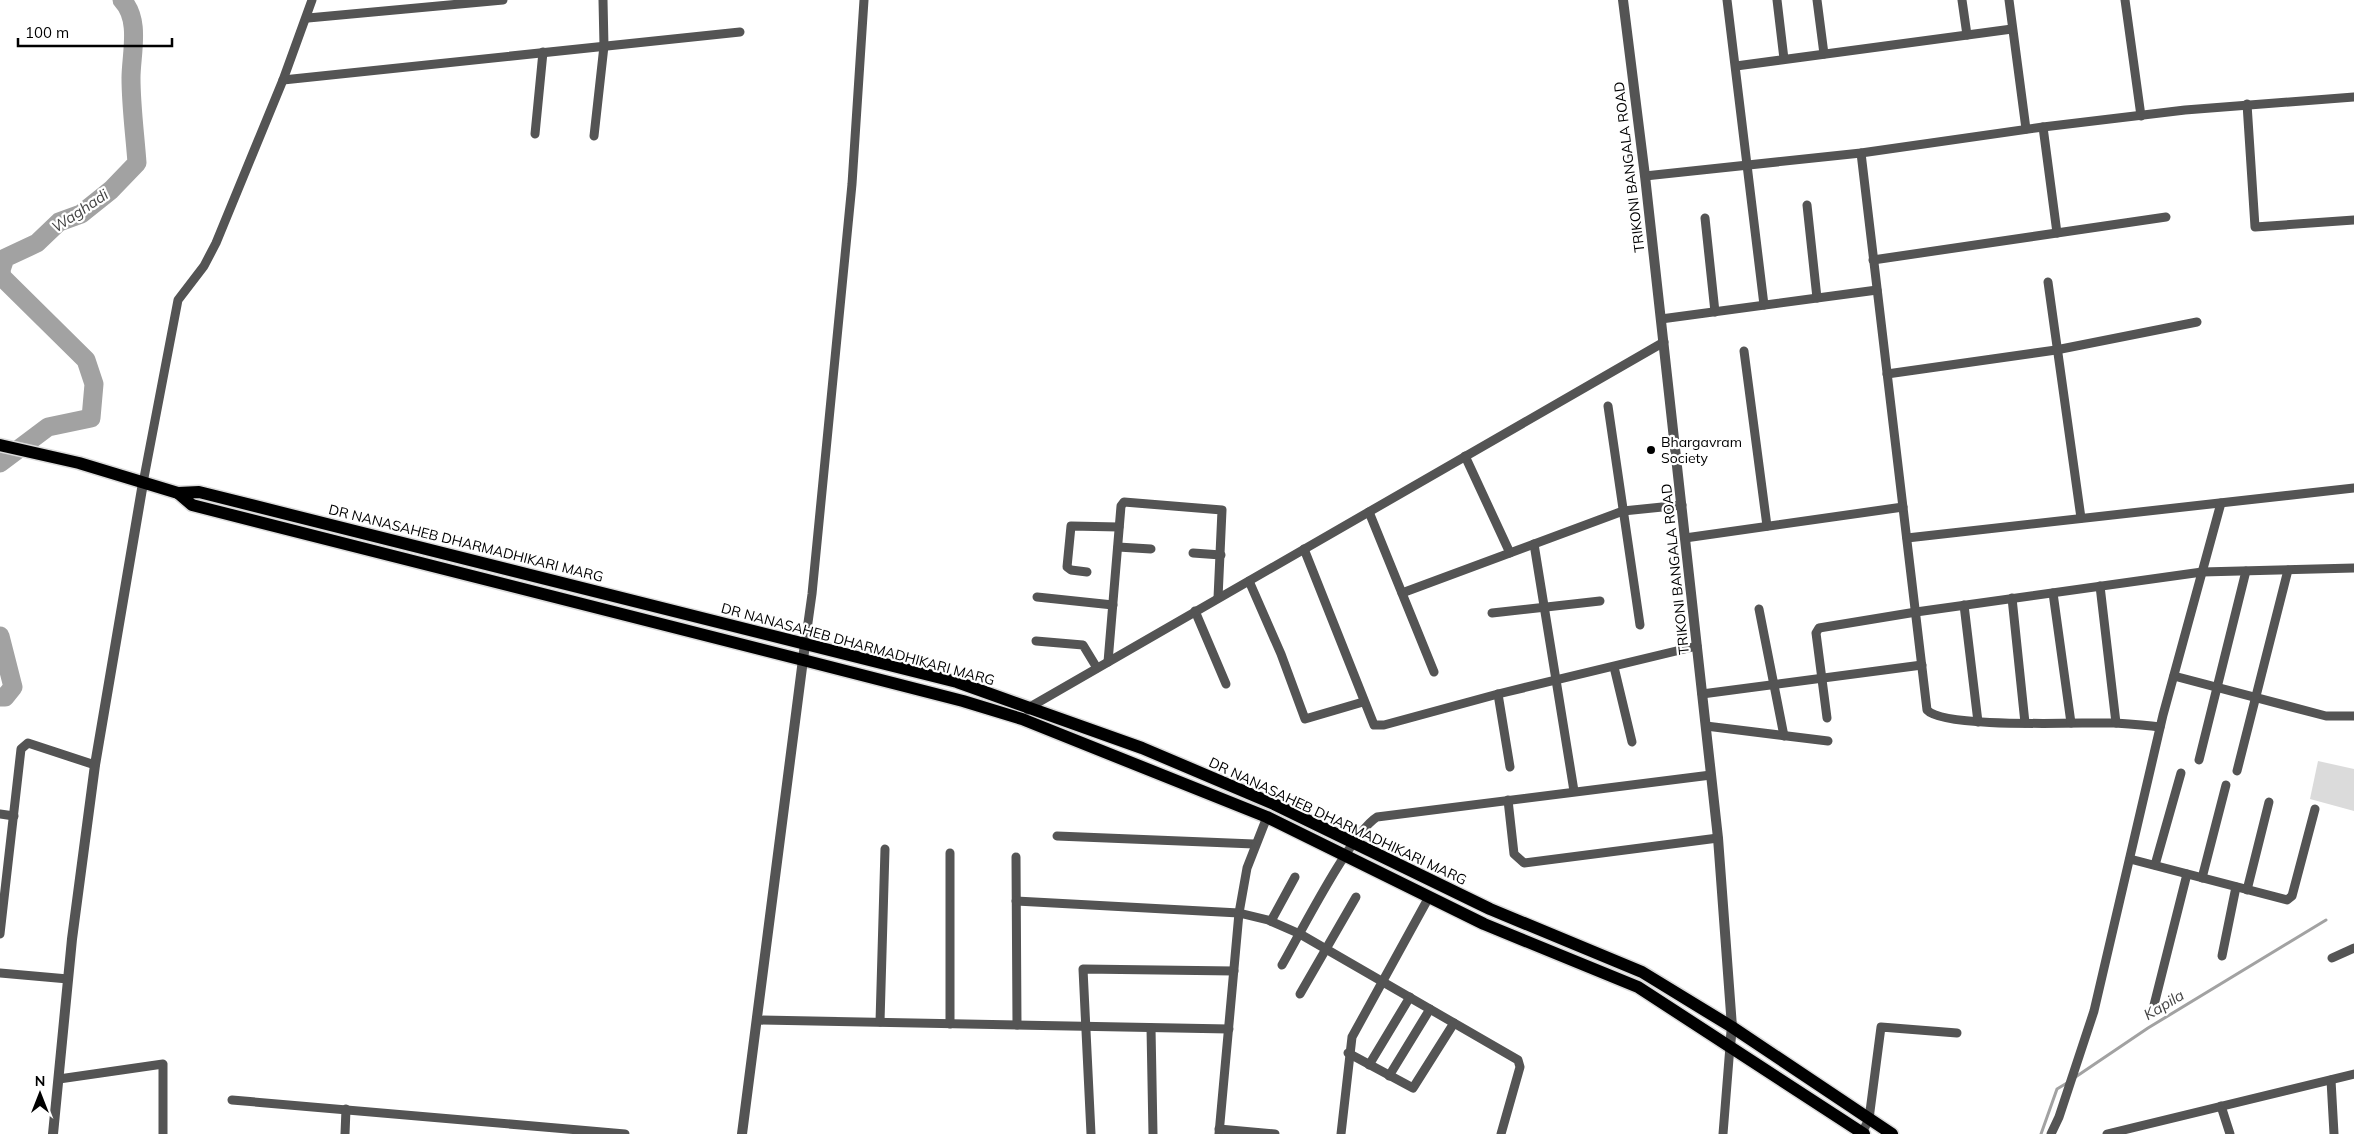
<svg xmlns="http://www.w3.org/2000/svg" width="2354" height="1134" font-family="Mulish,sans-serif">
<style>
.green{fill:#dbdbdb}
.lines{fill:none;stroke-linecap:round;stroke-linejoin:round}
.stream{stroke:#a2a2a2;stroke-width:3}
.river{stroke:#a2a2a2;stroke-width:19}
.primary-casing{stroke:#dbdbdb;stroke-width:15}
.minor{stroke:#545454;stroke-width:9}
.tertiary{stroke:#545454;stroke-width:10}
.primary{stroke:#000;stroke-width:12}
.poi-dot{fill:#000;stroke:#fff;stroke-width:2}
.labels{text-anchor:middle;stroke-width:4.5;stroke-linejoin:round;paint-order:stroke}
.street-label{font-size:14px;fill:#000;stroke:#fff}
.poi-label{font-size:14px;fill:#000;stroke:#fff;text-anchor:start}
.water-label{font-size:15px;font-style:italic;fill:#434343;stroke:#fff}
</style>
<rect width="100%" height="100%" fill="#fff"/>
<polygon class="green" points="2318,761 2354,769 2354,811 2310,799"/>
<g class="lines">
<g class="stream">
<polyline points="2074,1078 2148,1028 2326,920"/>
<polyline points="2041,1134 2057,1089 2067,1083"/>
</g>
<g class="river">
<path d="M 0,463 L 48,427 L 91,418 L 94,384 L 86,360 L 2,277 L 1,270 L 5,258 L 37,243 L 59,222 L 81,214 L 111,190 L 137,163 C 135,135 131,106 131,78 C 131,54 141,20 122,0"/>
<polyline points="0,636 13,687 5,697 0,697"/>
</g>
<g class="primary-casing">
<g id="primary">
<polyline points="0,445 79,463 178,493 192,505 803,660 963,701 1022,719 1267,817 1484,924 1638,987 1864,1134"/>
<polyline points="178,493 199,492 957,682 1142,748 1274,804 1490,909 1642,972 1732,1027 1892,1134"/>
</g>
</g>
<g class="minor">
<polyline points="1727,0 1764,305"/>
<polyline points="1777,0 1784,59"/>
<polyline points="1817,0 1824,54"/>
<polyline points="1962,0 1967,35"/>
<polyline points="2009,0 2026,129"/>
<polyline points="2125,0 2141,116"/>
<polyline points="308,18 503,0"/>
<polyline points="1736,66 2012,29"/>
<polyline points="283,80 740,32"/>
<polyline points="2247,104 2255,227 2354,220"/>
<polyline points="2043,127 2057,233"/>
<polyline points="535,134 543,52"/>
<polyline points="594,136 604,46 603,0"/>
<path d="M 1861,153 L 1927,710 C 1944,729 2083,722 2115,723 C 2130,724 2145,725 2160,727"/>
<polyline points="1645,176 1861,153 2043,127 2185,110 2354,97"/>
<polyline points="1807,205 1817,298"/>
<polyline points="1705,218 1715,312"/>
<polyline points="1873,260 2166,217"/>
<polyline points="2048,282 2081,518"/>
<polyline points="1661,319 1877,290"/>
<polyline points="1744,351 1767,526"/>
<polyline points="1887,374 2056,350 2197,322"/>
<polyline points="1608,406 1640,625"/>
<polyline points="1465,456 1510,553"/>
<polyline points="143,483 178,300 204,266 216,243 283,80 312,0"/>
<polyline points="1369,512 1434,672"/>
<polyline points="1685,538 1903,507"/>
<polyline points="1907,538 2354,488"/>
<polyline points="1534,544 1574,791"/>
<polyline points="1118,547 1151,549"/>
<polyline points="1304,549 1374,725 1384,725 1498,694 1697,646"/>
<polyline points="1193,553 1221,555"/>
<polyline points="1087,572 1071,570 1067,567 1071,526 1119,527"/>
<polyline points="1249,581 1281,654 1305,719 1363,702"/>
<polyline points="2100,586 2116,723"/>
<polyline points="1402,593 1623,511 1682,505"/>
<polyline points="2053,593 2071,723"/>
<polyline points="1037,597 1113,605"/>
<polyline points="2012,598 2025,723"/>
<polyline points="1964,605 1978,722"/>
<polyline points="1759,609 1784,736"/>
<polyline points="1195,611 1226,684"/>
<polyline points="1492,613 1600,601"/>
<polyline points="1036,641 1083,645 1097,668"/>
<polyline points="805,644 812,594 852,184 864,0"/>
<polyline points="1108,662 1121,506 1124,502 1222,510 1218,598"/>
<polyline points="1614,667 1632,742"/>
<polyline points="2174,676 2326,716 2354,716"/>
<polyline points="1498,694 1510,767"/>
<polyline points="1702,694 1922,665"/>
<polyline points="1028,710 1030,707 1664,342"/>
<polyline points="1827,718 1816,633 1819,628 1916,612 2202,572 2354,568"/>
<polyline points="1706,726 1828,741"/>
<polyline points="2199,760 2246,571"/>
<polyline points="2237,771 2288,570"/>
<polyline points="1508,800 1514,854 1524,863 1718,838"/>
<polyline points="0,814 14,816"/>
<polyline points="1057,836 1254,844"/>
<polyline points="950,853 950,1024"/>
<polyline points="1016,857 1017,1025"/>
<polyline points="2130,859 2287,900 2292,896 2315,809"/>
<polyline points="2155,865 2181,773"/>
<polyline points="2202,878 2226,785"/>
<polyline points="2247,890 2269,802"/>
<polyline points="1016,901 1239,913 1268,920 1300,934 1518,1060 1520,1067 1501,1134"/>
<polyline points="1271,921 1295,877"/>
<polyline points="0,934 21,749 28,743 95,765"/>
<polyline points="2222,956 2236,887"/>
<polyline points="2332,958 2354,948"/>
<path d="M 1282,965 C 1300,934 1351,833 1377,817 L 1711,775"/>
<polyline points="0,973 68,979"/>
<polyline points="1300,994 1356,897"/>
<polyline points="2154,1005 2187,874"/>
<polyline points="757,1020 1229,1029"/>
<polyline points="880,1022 885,849"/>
<polyline points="1151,1028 1153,1134"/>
<polyline points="1348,1053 1413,1088 1454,1023"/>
<polyline points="1369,1065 1410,997"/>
<polyline points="1389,1076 1430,1009"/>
<polyline points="59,1079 163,1064 163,1134"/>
<polyline points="2331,1080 2334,1134"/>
<polyline points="232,1100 625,1134"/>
<polyline points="2221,1106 2230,1134"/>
<polyline points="1219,1129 1275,1134"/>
<polyline points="1862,1133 1869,1119 1881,1027 1957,1033"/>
<polyline points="345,1134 346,1109"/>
<polyline points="1091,1134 1083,969 1234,971"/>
<polyline points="1219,1134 1239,913 1247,868 1267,817"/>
<polyline points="1341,1134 1352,1037 1429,897"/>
<polyline points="1723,1134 1730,1046"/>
<polyline points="2051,1134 2059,1117 2094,1011 2163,715 2221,503"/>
<polyline points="2107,1134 2354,1074"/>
</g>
<g class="tertiary">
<polyline points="1623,0 1645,176 1718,838 1732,1027 1730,1046"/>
<polyline points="53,1134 72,939 95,765 143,483"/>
<polyline points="742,1134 805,644"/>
</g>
<use href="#primary" class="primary"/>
</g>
<circle class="poi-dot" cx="1651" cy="450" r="5"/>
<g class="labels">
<g class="street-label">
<text transform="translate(1629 167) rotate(-97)" y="5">TRIKONI BANGALA ROAD</text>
<text transform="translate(466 543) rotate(14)" y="5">DR NANASAHEB DHARMADHIKARI MARG</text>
<text transform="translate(1675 569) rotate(-96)" y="5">TRIKONI BANGALA ROAD</text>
<text transform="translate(858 644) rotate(15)" y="5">DR NANASAHEB DHARMADHIKARI MARG</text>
<text transform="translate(1338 821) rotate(25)" y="5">DR NANASAHEB DHARMADHIKARI MARG</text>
</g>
<g class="poi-label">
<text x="1661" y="447">Bhargavram<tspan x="1661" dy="16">Society</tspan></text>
</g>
<g class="water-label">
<text transform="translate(80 211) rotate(-34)" y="5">Waghadi</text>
<text transform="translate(2164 1005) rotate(-31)" y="5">Kapila</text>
</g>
</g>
<g transform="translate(40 1094)" stroke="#ffffff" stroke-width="4" paint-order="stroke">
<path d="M0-4L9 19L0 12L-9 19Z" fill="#000000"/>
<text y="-8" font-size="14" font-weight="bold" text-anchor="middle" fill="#000000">N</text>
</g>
<path d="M18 38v8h154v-8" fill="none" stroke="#000000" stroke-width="2.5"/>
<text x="25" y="38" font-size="15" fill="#000000" stroke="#ffffff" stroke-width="4" paint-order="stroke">100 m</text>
</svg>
